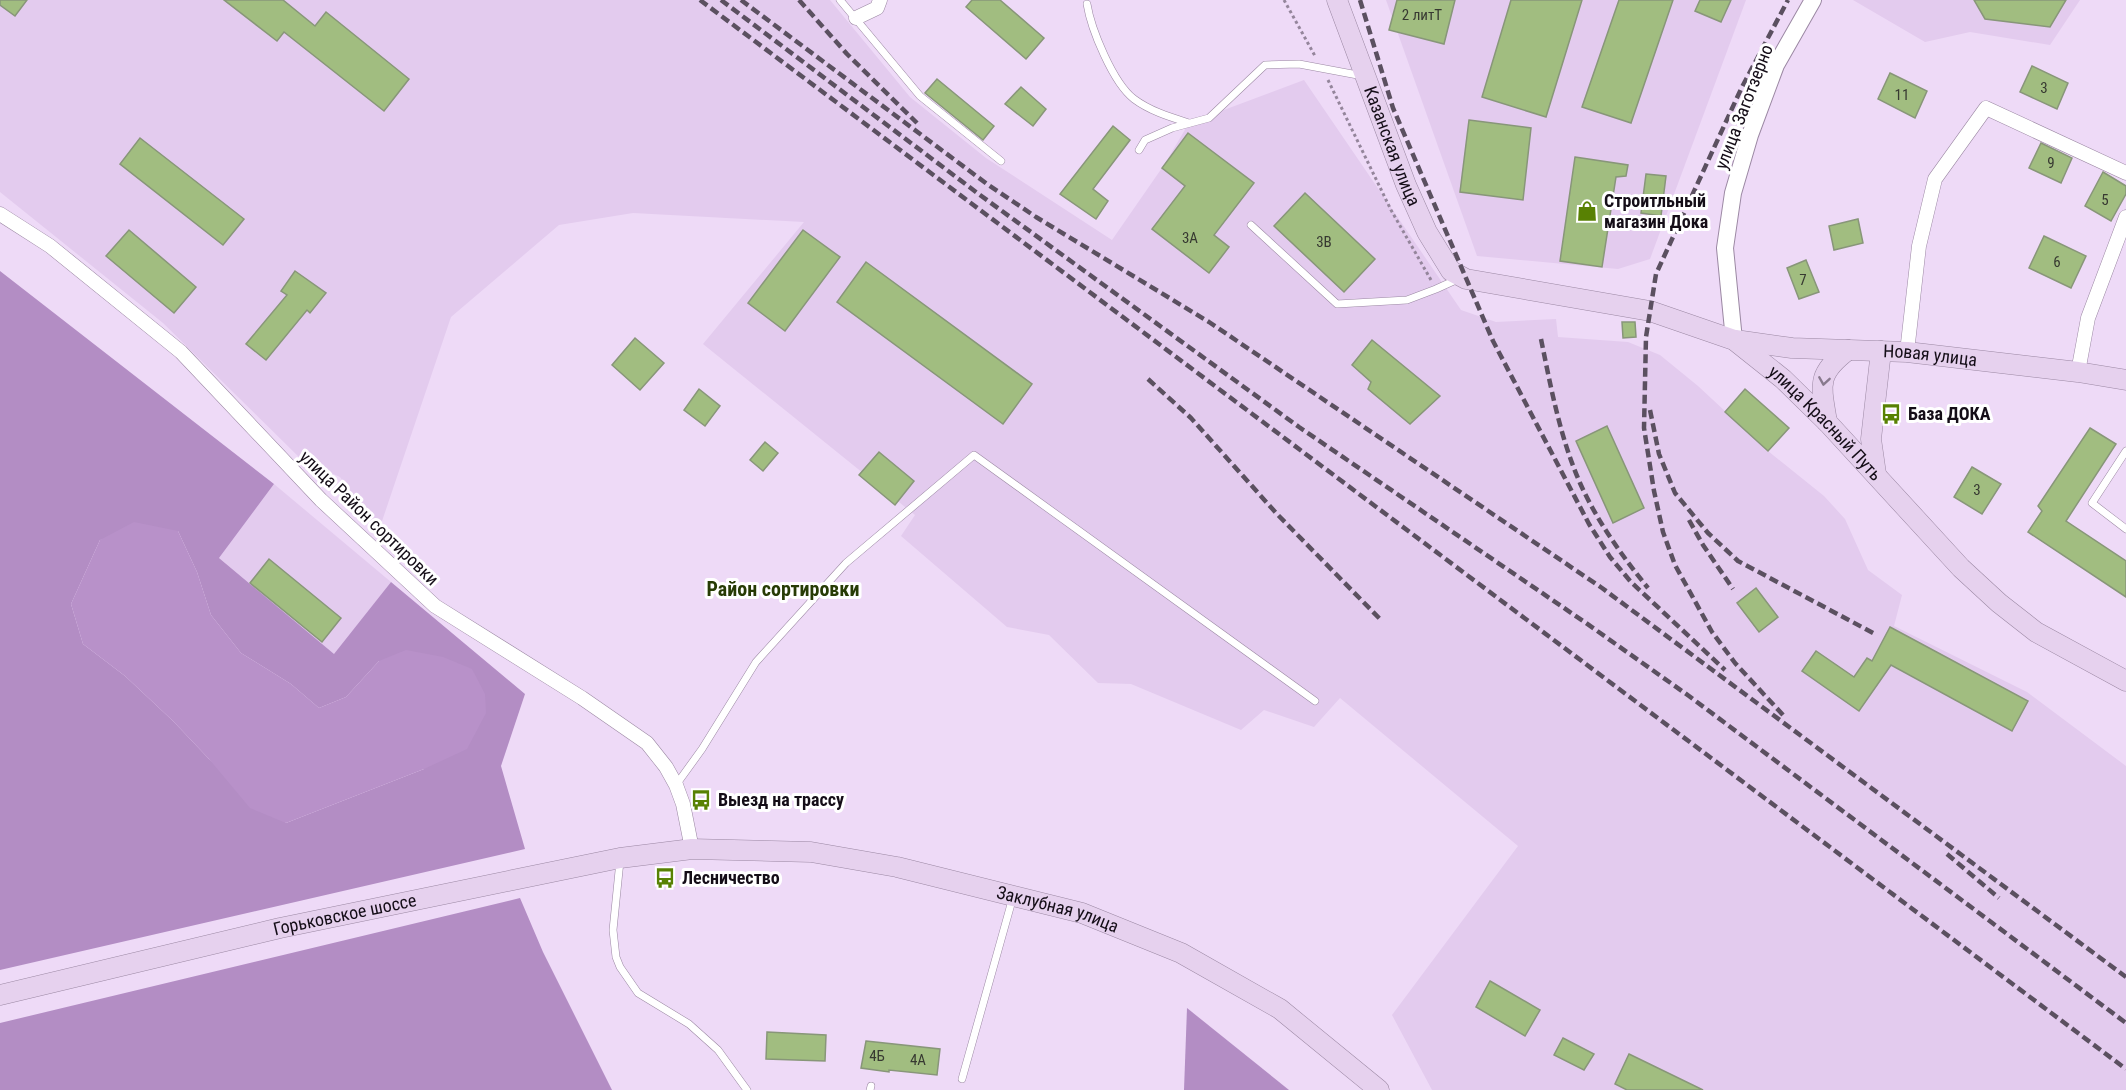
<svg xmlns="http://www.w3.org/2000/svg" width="2126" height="1090" font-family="'Roboto Condensed',sans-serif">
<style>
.built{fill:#e3cbee}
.forest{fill:#b38dc4;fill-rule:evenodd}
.water{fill:#b891c9}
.building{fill:#a1bd80;stroke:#889679;stroke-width:1.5}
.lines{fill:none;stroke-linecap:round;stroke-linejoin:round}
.service-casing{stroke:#9b88a3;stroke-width:8}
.minor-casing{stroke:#9b88a3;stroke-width:15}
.tertiary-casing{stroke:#9b88a3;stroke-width:18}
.secondary-casing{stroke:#9b88a3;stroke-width:21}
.path{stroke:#94859b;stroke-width:3;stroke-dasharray:3 3;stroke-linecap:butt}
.service{stroke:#fff;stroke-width:7}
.minor{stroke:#fff;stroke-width:14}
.tertiary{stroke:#fff;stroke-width:16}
.secondary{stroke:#e6d1ee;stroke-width:20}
.rail{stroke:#5b5060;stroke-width:4.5;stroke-dasharray:9 4.5;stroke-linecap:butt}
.oneway{stroke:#88798d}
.labels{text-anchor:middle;stroke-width:6;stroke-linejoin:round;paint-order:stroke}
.number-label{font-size:15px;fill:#373931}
.street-label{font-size:18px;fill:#140d17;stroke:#fff}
.poi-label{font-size:18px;font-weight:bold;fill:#140d17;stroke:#fff;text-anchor:start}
.neighbourhood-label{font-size:20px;font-weight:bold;fill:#273b05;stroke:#fff}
</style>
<rect width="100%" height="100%" fill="#eedaf7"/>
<g class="built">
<polygon points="0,0 830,0 910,97 986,158 1112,240 1164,165 1189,123 1304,80 1461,310 1496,322 1556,319 1558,337 1628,342 1660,355 1698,386 1768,451 1824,496 1845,519 1868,570 1902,595 1894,626 2027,692 2126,766 2126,1090 1432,1090 1392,1015 1518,846 1340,698 1314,727 1264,710 1241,730 1131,684 1098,683 1049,635 1007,627 901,536 915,515 703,344 804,222 633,213 559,225 451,317 378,533 340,477 302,460 163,323 0,192"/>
<polygon points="1386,0 1746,0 1650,259 1618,269 1477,256"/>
<polygon points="1853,0 2080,0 2050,45 1970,32 1925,42"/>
<polygon points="274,484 391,582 334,655 219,558"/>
</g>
<g class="forest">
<path d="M 0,271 L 274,484 L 219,558 L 334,654 L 391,582 L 525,694 L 501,766 L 525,849 L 0,970 ZM 178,531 L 197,572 L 211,615 L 241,653 L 291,684 L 319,708 L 346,697 L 379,661 L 424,769 L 286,823 L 209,759 L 173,721 L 125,676 L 83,644 L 71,604 L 100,540 Z"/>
<polygon points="520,898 543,952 612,1090 0,1090 0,1023"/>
<polygon points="1187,1008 1289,1090 1184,1090"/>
</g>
<polygon class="water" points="134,522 178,531 197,572 211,615 241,653 291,684 319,708 346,697 379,661 406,650 443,657 472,669 485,694 486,713 467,749 424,769 286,823 250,808 209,759 173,721 125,676 83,644 71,604 100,540"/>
<g class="building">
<polygon points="0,0 27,0 15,16 0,5"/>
<polygon points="224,0 283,0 315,26 326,12 409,79 384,111 284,32 277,41"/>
<polygon points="972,0 1000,0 1044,38 1026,59 966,7"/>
<polygon points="1397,0 1455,0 1444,44 1389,30"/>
<polygon points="1511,0 1582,0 1546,117 1482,97"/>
<polygon points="1619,0 1673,0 1631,123 1582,107"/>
<polygon points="1700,0 1731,0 1721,22 1695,11"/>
<polygon points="1974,0 2066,0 2050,27 1985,19"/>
<polygon points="2032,66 2068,83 2057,109 2020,92"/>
<polygon points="1890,73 1927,91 1915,118 1878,99"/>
<polygon points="937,79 994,126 983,140 925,93"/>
<polygon points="1021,87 1046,109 1033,126 1005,104"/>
<polygon points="1469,120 1531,128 1523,200 1460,192"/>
<polygon points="1113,126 1130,140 1093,189 1108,201 1096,219 1060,194"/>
<polygon points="1188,133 1254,183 1214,235 1229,247 1209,273 1152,229 1185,186 1162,168"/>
<polygon points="140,138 244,219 223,245 120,164"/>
<polygon points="2041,143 2072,158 2061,183 2029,168"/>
<polygon points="1575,157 1628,165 1626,176 1616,177 1602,267 1560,261"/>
<polygon points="2103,172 2126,186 2126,194 2111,221 2085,206"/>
<polygon points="1646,174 1666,176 1661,216 1641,213"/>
<polygon points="1305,193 1375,259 1344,292 1274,226"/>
<polygon points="1858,219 1863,243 1834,250 1829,226"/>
<polygon points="129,230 196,287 174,313 106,256"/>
<polygon points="803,230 840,257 785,331 748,303"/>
<polygon points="2044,236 2086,256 2071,288 2029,268"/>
<polygon points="1806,260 1819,292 1799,299 1787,268"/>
<polygon points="866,262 1032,384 1003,424 837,302"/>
<polygon points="295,271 326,293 310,313 307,310 266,360 246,344 287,295 281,291"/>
<polygon points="1622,322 1635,322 1636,337 1623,338"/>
<polygon points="635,338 664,363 640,390 612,365"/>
<polygon points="1372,340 1440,396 1410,424 1368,389 1371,382 1352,365"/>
<polygon points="699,389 720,406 705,426 684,410"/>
<polygon points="1745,389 1789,428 1768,451 1725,412"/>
<polygon points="1607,426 1644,508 1613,523 1576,441"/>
<polygon points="2090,428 2116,444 2066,521 2126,561 2126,597 2028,532 2042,511 2038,506"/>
<polygon points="765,442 778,453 763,471 750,460"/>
<polygon points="879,452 914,481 895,505 859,475"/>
<polygon points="1972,467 2001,484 1982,514 1954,497"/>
<polygon points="269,559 341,618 322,642 250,583"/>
<polygon points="1756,588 1778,617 1759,632 1737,603"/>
<polygon points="1890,627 2028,701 2012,731 1891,665 1859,711 1802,671 1816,651 1854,677 1867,658 1872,661"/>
<polygon points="1490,981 1540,1010 1525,1036 1476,1007"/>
<polygon points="767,1032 826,1035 825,1061 766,1059"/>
<polygon points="1563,1038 1594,1054 1584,1070 1554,1055"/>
<polygon points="866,1041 940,1049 937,1075 889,1070 889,1072 861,1068"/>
<polygon points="1629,1054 1703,1090 1627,1090 1615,1084"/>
</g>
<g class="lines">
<g class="service-casing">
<g id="service">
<polyline points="840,0 920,96 1001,161"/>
<path d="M 1087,4 C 1091,29 1113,83 1134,99 C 1150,111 1170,117 1189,123"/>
<polyline points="1139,150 1145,140 1172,128 1209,118 1265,65 1299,64 1363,76"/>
<polyline points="1251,225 1337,304 1407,300 1436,289 1458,279"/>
<polyline points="2126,451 2092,503 2126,529"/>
<polyline points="676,785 702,749 756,662 846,563 974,455 1315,701"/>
<polyline points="620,861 613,930 616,957 620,967 638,993 689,1024 718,1050 747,1090"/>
<polyline points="962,1079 1013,897"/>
<polyline points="870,1090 871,1086"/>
</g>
</g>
<g class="minor-casing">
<g id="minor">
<polyline points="856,18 877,8 880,0"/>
<polyline points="0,214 50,246 181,352 321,500 435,606 582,698 647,743 666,767 676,785 683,804 692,849"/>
<polyline points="1907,352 1919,246 1935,179 1986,108 2126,173"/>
<polyline points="2078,372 2088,318 2126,217"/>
</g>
</g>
<g class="tertiary-casing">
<polyline id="tertiary" points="1734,340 1725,248 1733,193 1750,135 1776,65 1813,0"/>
</g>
<g class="secondary-casing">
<g id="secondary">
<path id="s1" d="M 1337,0 L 1406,185 L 1427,232 L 1451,271 L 1466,279 L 1650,311 L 1734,340 L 1783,379 L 1827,422 L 1961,568 L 1999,603 L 2036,632 L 2126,681"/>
<path id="s2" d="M 1735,340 L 1792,348 L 1907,352 L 2078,372 L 2126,380"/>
<path d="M 1827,422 C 1821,385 1816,374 1848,350"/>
<polyline points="1876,474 1871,439 1881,351"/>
<path id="s3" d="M 0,995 L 280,928 L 620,858 L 692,849 L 811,852 L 897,867 L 1082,913 L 1181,953 L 1280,1009 L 1379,1090"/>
</g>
</g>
<g class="path">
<polyline points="1284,0 1315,56"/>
<polyline points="1328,80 1391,210 1431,280"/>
</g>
<use href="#service" class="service"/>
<use href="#minor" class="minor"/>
<use href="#tertiary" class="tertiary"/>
<use href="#secondary" class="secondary"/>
<g class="rail">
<polyline points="700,0 2126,1069"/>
<polyline points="721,0 980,195 1299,427 1586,623 1689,696 2126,1023"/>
<polyline points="741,0 987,184 1036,217 1209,322 1602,588 2126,977"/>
<polyline points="799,0 847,54 917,123"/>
<polyline points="1360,0 1393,108 1493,341 1589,524 1610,557 1631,582 1725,670"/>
<path d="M 1541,339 C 1551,388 1560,437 1580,483 C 1597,521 1622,556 1648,588"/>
<polyline points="1148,379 1191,418 1277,514 1380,619"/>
<polyline points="1650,410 1659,454 1675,493 1708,533 1738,561 1875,634"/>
<polyline points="1689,520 1703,545 1733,589"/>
<polyline points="1783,715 1735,663 1712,632 1675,565 1663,532 1654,491 1644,428 1646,337 1656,274 1741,89 1788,0"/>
<polyline points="1947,854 1999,898"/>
</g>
</g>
<defs><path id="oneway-chevron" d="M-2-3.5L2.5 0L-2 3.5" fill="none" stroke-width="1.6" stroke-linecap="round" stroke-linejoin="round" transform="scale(1.5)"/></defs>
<use class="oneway" href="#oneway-chevron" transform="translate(1824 381) rotate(99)"/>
<defs>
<g id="shop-bare" transform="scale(1.62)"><path d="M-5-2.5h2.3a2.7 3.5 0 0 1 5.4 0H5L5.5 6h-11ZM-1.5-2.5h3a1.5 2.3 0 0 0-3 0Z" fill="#588103" stroke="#fff" stroke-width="2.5" paint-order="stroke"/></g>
<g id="bus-bare" transform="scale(1.62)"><path d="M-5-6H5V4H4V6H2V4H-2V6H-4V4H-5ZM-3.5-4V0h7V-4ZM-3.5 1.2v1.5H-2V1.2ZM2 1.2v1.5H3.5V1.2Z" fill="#588103" stroke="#fff" stroke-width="2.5" paint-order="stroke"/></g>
</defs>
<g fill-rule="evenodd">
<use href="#shop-bare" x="1587" y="211"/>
<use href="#bus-bare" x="1891" y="414"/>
<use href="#bus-bare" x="701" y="800"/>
<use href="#bus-bare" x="665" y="878"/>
</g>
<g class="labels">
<g class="number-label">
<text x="1422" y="20">2 литТ</text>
<text x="2044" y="93">3</text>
<text x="1902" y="100">11</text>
<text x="2051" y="168">9</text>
<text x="2105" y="205">5</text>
<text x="1190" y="243">3А</text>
<text x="1324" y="247">3В</text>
<text x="2057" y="267">6</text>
<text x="1803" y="285">7</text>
<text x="1977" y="495">3</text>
<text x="877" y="1061">4Б</text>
<text x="918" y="1065">4А</text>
</g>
<g class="street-label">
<text transform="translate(1744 107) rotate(-69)" y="6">улица Заготзерно</text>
<text dy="6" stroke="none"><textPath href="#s1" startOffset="156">Казанская улица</textPath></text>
<text dy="6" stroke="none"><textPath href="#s2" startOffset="196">Новая улица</textPath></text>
<text dy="6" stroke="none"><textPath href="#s1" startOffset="711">улица Красный Путь</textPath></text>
<text transform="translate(369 518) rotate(44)" y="6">улица Район сортировки</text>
<text dy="6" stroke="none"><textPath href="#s3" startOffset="1080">Заклубная улица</textPath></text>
<text dy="6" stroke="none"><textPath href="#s3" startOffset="354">Горьковское шоссе</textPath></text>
</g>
<g class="poi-label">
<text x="1604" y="207">Строитльный<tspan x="1604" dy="21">магазин Дока</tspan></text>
<text x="1908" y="420">База ДОКА</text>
<text x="718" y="806">Выезд на трассу</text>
<text x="682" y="884">Лесничество</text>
</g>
<g class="neighbourhood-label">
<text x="783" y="596">Район сортировки</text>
</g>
</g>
</svg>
